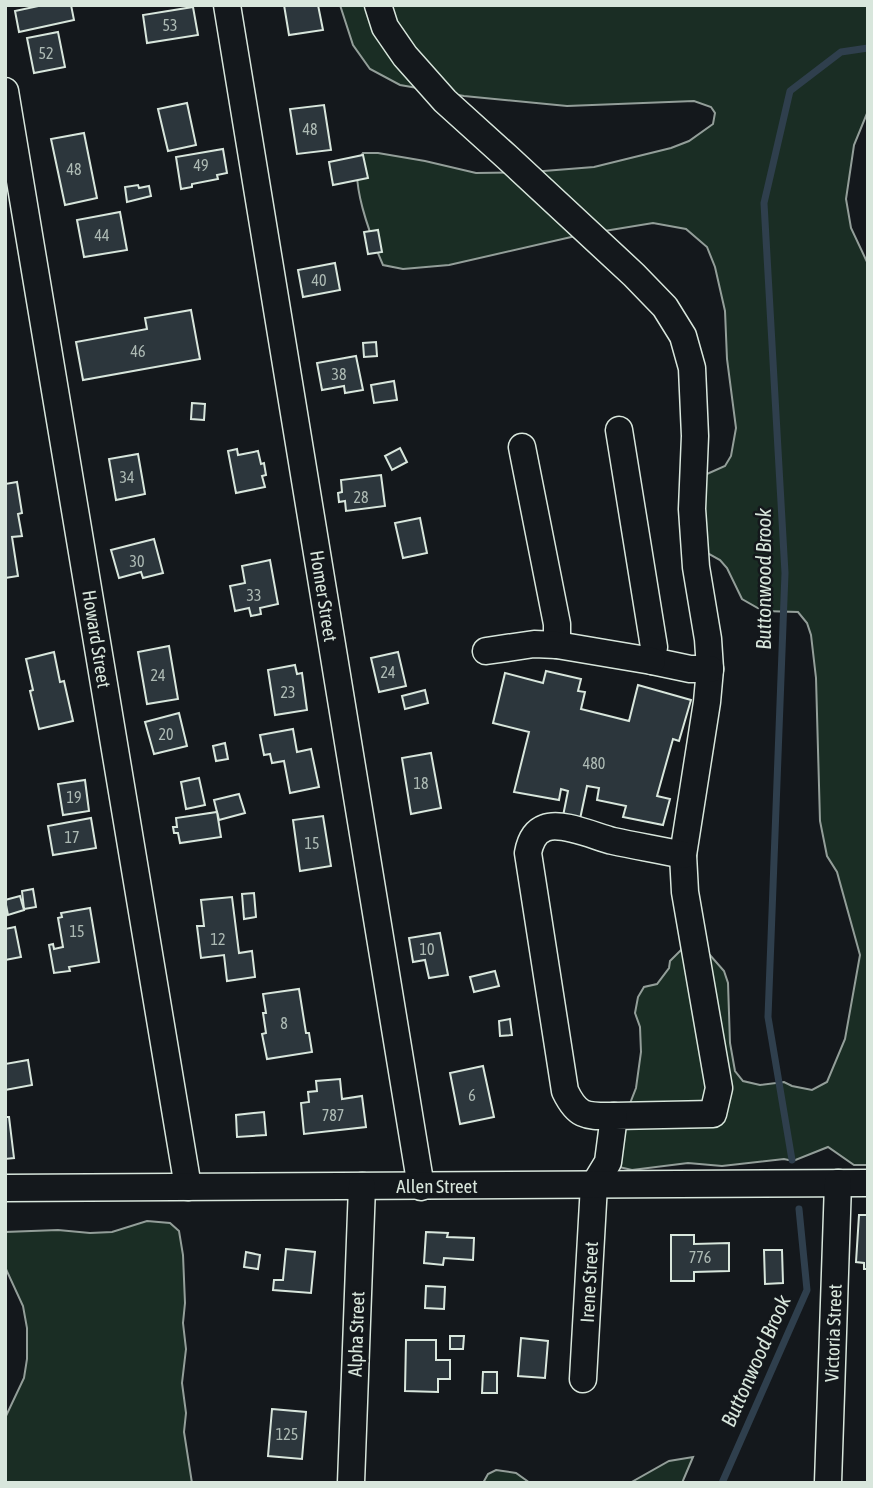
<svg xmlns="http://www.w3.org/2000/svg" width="873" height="1488" font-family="'Asap Condensed',sans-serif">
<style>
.green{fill:#1a2d24;stroke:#939e99;stroke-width:2}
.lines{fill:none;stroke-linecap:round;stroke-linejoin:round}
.stream{stroke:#2f3f4d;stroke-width:7}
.building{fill:#2c363c;stroke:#d8e6dc;stroke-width:2}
.minor-casing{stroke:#d8e6dc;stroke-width:29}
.minor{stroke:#14181c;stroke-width:26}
.labels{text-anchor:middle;stroke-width:5;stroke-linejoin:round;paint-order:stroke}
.number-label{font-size:16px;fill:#adbab4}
.street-label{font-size:19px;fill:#d8e6dc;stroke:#14181c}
.water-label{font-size:21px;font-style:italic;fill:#d8e6dc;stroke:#14181c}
</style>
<rect width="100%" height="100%" fill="#14181c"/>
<g class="green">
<path d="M 340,5 L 868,5 L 868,111 L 854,145 L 846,199 L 851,228 L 868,264 L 868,1165 L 854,1165 L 828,1147 L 793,1161 L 784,1159 L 722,1166 L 688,1163 L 632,1170 L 602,1163 L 625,1116 L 636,1088 L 641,1052 L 640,1027 L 635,1013 L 638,997 L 644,987 L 657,984 L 669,968 L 670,961 L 682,949 L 699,949 L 710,955 L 724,971 L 728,983 L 730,1043 L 735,1071 L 743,1081 L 760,1085 L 784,1082 L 792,1086 L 812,1090 L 827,1082 L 845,1039 L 860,955 L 837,872 L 827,856 L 820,821 L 816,678 L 811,635 L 807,623 L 798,612 L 763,611 L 742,599 L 727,568 L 720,560 L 700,549 L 698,478 L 725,466 L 731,456 L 736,428 L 727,359 L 725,311 L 715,267 L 707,247 L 686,229 L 653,223 L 580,235 L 449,265 L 403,269 L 383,265 C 373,242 345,173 363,153 L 378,153 L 425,161 L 476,173 L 531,172 L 594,167 L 671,148 L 689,141 L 713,124 L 715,113 L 711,107 L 694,101 L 567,106 L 464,96 L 400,85 L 370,69 L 353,45 Z"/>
<polygon points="147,1221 170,1223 179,1231 183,1255 185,1303 183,1323 186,1349 182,1383 186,1413 184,1432 192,1483 5,1483 5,1418 24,1378 27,1359 27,1328 23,1306 5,1267 5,1232 58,1230 90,1233 112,1232"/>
<polygon points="693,1457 682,1483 630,1483 669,1461"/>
<polygon points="496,1470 516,1473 530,1483 483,1483 488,1474"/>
</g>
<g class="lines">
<g class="stream">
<polyline points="792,1160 768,1017 785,573 764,203 790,91 841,52 868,48"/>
<polyline points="722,1483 807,1290 799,1209"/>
</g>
</g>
<g class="building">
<polygon points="43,5 71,5 74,20 19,32 15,11"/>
<polygon points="284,5 318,5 323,30 289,35"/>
<polygon points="193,7 198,35 147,43 143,15"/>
<polygon points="58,32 65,67 34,73 27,38"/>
<polygon points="187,103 196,145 168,151 158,109"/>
<polygon points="324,105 331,150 297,154 290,109"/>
<polygon points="84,133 97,198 65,205 51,139"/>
<polygon points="223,149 227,173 217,175 218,179 192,184 192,187 181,189 176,157"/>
<polygon points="363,155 368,178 333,185 329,162"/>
<polygon points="138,185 139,188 149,186 151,196 127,202 125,187"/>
<polygon points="120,212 127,250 84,257 77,220"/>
<polygon points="378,230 382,252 368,254 364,232"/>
<polygon points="335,263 340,290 303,297 298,270"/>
<polygon points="191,310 200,359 83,380 76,342 147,329 145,318"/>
<polygon points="376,342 377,356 364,357 363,343"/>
<polygon points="356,356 363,390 345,393 344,386 322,390 317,363"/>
<polygon points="394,381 397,400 374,403 371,385"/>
<polygon points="192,403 205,404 204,420 191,419"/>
<polygon points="400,448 407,462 392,470 385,456"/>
<polygon points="237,449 238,455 258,451 261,464 264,463 266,475 262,476 265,487 236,493 228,451"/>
<polygon points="138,454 145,494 116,500 109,459"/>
<polygon points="381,475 385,506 346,511 345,501 339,502 338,493 342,492 341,480"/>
<polygon points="17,482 22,513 18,514 22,536 12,537 18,576 5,578 5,484"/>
<polygon points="420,518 427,553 403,558 395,523"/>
<polygon points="154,539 163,573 143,578 141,572 119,578 111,550"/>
<polygon points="270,560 278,604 260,608 261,614 251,616 249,608 235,611 230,586 245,583 242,566"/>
<polygon points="169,646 178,699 147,704 138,652"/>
<polygon points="54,652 60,682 64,681 73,721 39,729 30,691 33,690 26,659"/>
<polygon points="398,652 406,686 379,692 371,658"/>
<polygon points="295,665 297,674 302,673 307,710 275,715 268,670"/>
<polygon points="546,671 581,679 578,691 585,692 581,709 629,721 638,685 691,700 679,741 673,739 657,796 670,799 663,825 623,817 626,806 597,800 599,788 587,786 580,819 563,816 568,791 561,789 559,800 514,792 529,732 493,723 505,673 543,683"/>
<polygon points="425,690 428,703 405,709 402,696"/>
<polygon points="179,713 187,746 154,754 145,722"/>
<polygon points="293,729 297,752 311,749 319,787 290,793 284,761 272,763 270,754 264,755 260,735"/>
<polygon points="225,743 228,759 216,761 213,746"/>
<polygon points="431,753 441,808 411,814 402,758"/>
<polygon points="199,778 205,805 186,809 181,782"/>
<polygon points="85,780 89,811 63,815 58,784"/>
<polygon points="239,794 245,813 219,820 214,800"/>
<polygon points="217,812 221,837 180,843 178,833 174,833 173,827 177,827 176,818"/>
<polygon points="323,816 331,866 300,871 293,820"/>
<polygon points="91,818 96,848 53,855 48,826"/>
<polygon points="33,889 36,907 24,909 22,891"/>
<polygon points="254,893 256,917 244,919 242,894"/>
<polygon points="20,896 24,910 8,915 5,900"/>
<polygon points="232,897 239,953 252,951 255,977 227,981 224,955 201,958 197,926 204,926 201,900"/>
<polygon points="90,908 99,962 69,967 70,971 54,973 49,945 53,944 54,949 63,947 58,918 62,917 61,913"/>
<polygon points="15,927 21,957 5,960 5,929"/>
<polygon points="440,933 448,975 429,978 425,960 413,962 409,938"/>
<polygon points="495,971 499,986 474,992 470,977"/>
<polygon points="299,989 306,1033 309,1033 312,1052 267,1059 262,1034 266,1033 263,1013 266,1013 263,994"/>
<polygon points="510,1019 512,1035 500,1036 499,1021"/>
<polygon points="28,1060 32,1085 5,1090 5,1064"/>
<polygon points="483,1066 494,1117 460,1124 450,1073"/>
<polygon points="340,1079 342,1099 362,1096 366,1127 304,1134 301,1103 309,1102 308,1092 317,1091 316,1081"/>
<polygon points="264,1112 266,1135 237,1137 236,1115"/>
<polygon points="5,1117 9,1117 14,1158 5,1159"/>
<polygon points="859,1215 868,1215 868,1269 864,1269 864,1263 856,1262"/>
<polygon points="426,1232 448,1233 447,1237 474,1238 473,1260 444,1258 443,1265 424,1263"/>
<polygon points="671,1235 694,1235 694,1244 729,1243 729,1271 694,1272 694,1281 671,1281"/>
<polygon points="286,1249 315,1252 311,1293 273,1290 274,1280 283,1280"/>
<polygon points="764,1250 782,1250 783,1283 765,1284"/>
<polygon points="246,1252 260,1255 258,1269 244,1267"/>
<polygon points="426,1286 445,1287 444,1309 425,1308"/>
<polygon points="450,1336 464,1336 463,1349 450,1349"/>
<polygon points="521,1338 548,1341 545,1378 518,1376"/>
<polygon points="406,1340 436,1340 436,1360 450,1360 450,1379 438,1379 438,1392 405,1391"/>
<polygon points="483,1372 497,1372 497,1393 482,1393"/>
<polygon points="272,1409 306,1412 302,1459 268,1456"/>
</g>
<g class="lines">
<g class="minor-casing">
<g id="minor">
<polyline points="227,5 421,1187"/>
<polyline points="378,5 385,27 405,56 445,101 507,157 634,275 665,307 683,336 692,368 695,436 692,509 696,567 708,639 710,669 707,702 683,855 685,892 719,1088 713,1114 614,1116 608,1162 594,1185 583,1379"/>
<polyline points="5,91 188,1187"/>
<polyline points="619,430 654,647 652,661 690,669 710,669"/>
<polyline points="522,447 557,624 557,645"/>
<polyline points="486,651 534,644 557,645 652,661"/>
<path d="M 614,1116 C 587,1116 578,1118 565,1091 L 528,853 C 530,842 534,832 545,828 C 562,821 596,837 613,841 C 636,846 660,850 683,855"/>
<polyline points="5,1188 868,1183"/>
<polyline points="351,1483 362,1186"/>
<polyline points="828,1483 838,1183"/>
</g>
</g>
<use href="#minor" class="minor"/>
</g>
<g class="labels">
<g class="number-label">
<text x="170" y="31">53</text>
<text x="46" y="59">52</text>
<text x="310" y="135">48</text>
<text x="201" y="171">49</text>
<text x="74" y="175">48</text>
<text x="102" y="241">44</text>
<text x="319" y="286">40</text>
<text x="138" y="357">46</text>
<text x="339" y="380">38</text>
<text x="127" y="483">34</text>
<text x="361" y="503">28</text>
<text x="137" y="567">30</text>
<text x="254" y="601">33</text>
<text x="388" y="678">24</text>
<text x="158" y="681">24</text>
<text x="288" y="698">23</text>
<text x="166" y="740">20</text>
<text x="594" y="769">480</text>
<text x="421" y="789">18</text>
<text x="74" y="803">19</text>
<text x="72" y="843">17</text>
<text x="312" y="849">15</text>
<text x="77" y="937">15</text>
<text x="218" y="945">12</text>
<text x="427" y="955">10</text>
<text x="284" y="1029">8</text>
<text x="472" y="1101">6</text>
<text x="333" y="1121">787</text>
<text x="700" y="1263">776</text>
<text x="287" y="1440">125</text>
</g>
<g class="street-label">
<text transform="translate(324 596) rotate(81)" y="7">Homer Street</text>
<text transform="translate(97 639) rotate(81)" y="7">Howard Street</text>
<text x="437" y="1193">Allen Street</text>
<text transform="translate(589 1282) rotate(-87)" y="7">Irene Street</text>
<text transform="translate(833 1333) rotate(-88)" y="7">Victoria Street</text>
<text transform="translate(356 1334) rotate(-88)" y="7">Alpha Street</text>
</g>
<g class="water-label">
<text transform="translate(764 579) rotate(-90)" y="7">Buttonwood Brook</text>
<text transform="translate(756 1361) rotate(-66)" y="7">Buttonwood Brook</text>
</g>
</g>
<rect width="873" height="1488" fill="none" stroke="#d8e6dc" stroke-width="14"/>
</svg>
